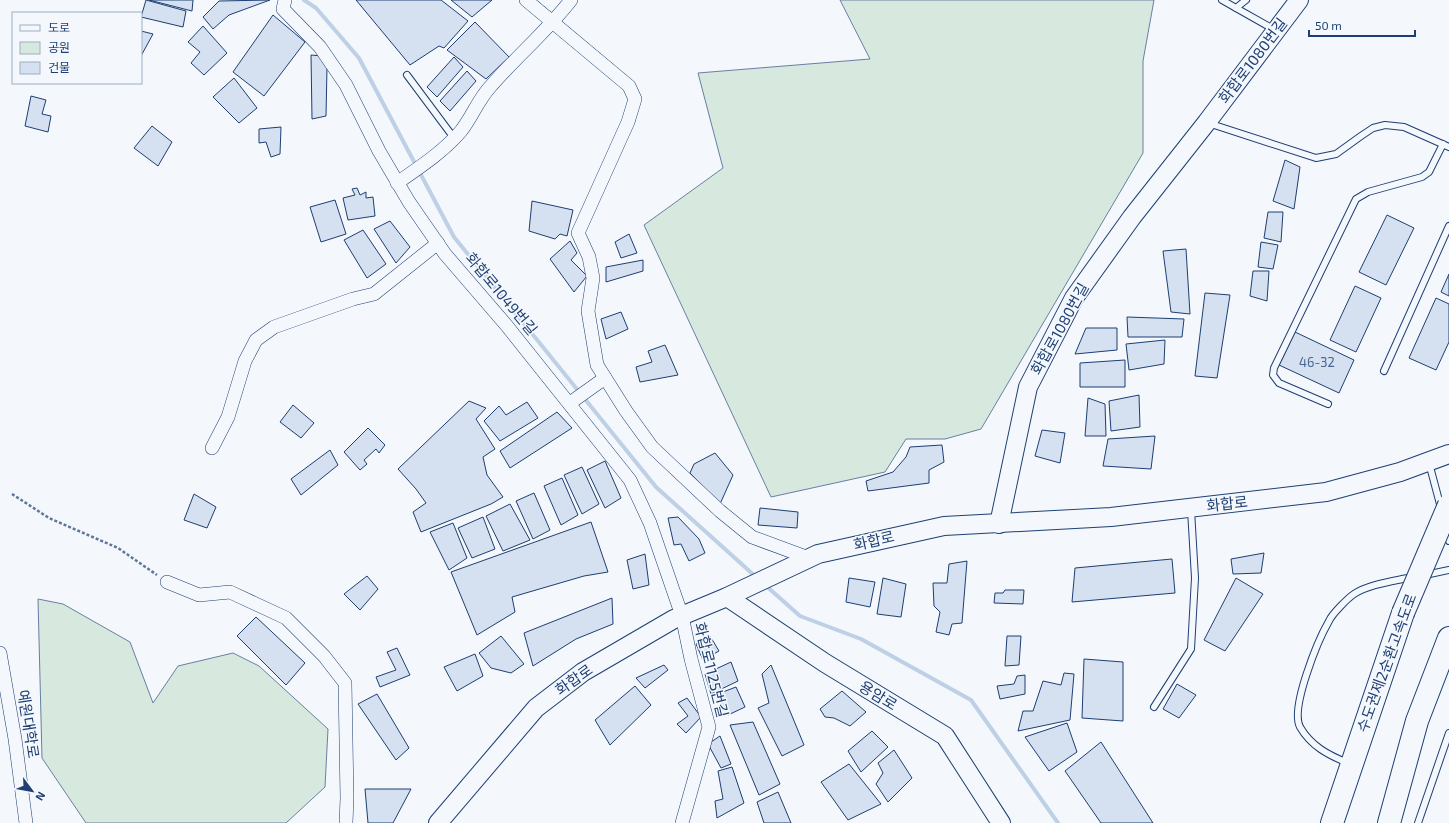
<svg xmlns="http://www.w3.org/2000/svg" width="1449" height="823" font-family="'Exo 2','Noto Sans KR',sans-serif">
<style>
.green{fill:#d7e8df;stroke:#687fa3}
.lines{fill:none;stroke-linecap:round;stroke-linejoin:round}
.stream{stroke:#bed0e5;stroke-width:4}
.building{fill:#d5e0f0;stroke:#1d3f73}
.lane-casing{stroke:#1d3f73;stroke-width:8}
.street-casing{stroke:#1d3f73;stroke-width:14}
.secondary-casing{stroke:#1d3f73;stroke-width:20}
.highway-casing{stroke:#1d3f73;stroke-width:24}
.path{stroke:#5e769c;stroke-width:2.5;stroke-dasharray:3 2;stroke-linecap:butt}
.lane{stroke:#f4f7fb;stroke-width:6}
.street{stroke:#f4f7fb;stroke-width:13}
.secondary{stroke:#f4f7fb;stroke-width:18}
.highway{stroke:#f4f7fb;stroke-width:22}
.highway-bridge-casing{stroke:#1d3f73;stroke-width:24;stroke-linecap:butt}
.highway-bridge{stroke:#f4f7fb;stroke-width:22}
.labels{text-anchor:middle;stroke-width:3;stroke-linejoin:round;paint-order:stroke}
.number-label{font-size:13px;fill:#4b6792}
.street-label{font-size:15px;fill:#1d3f73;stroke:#f4f7fb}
</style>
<rect width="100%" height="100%" fill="#f4f7fb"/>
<g class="green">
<polygon points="840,0 1154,0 1143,61 1143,153 981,429 945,439 906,439 885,472 771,497 644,225 723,168 698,73 870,59"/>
<polygon points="38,599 63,604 130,642 153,703 178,666 233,653 259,666 328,729 325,787 286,823 86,823 42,758"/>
</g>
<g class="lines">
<g class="stream">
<polyline points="304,0 316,8 359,58 454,237 656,487 756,577"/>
<polyline points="764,584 800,616 861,639 971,700 1058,823"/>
</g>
</g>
<g class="building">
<polygon points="146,0 186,11 183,27 141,17"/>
<polygon points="149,0 193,0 192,11"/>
<polygon points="270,0 229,15 213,29 203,17 219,1"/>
<polygon points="356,0 441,0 468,21 444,48 439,46 410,65"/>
<polygon points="451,0 492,0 472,17"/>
<polygon points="273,15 305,42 264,96 233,72"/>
<polygon points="475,22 509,57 486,79 447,50"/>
<polygon points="203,26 227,53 204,75 191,63 200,52 188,42"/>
<polygon points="141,31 153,34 141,56"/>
<polygon points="311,55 322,56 327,67 326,116 312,119"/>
<polygon points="454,57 463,67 437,97 427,87"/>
<polygon points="467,71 476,81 450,111 440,101"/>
<polygon points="234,78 257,108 239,123 213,97"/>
<polygon points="31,96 46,100 42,114 51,116 48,132 25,126"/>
<polygon points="152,126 172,142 158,166 134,148"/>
<polygon points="281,127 280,154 271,157 266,142 259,143 259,129"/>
<polygon points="1285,160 1300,167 1294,209 1273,201"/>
<polygon points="357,188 360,195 366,192 366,198 373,197 375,216 348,220 343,198 355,195 352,189"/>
<polygon points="335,200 346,234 321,242 310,207"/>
<polygon points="532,201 573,210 567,236 560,234 555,239 529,231"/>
<polygon points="1268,212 1283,212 1281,242 1264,238"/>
<polygon points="1387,215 1414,228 1386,285 1359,272"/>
<polygon points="390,221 410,247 396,263 374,229"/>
<polygon points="363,230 386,264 367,278 344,240"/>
<polygon points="629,234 637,253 621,258 615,242"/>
<polygon points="570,241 577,253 571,260 587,276 574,292 550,259"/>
<polygon points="1261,242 1278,245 1273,269 1258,267"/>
<polygon points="1186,249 1190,314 1171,312 1163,251"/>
<polygon points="643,260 643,271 606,282 606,267"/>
<polygon points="1253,271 1269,271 1267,301 1250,296"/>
<polygon points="1449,274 1449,296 1441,292"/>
<polygon points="1355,286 1381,298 1356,352 1330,340"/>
<polygon points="1205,293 1230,295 1217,378 1195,376"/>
<polygon points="1436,298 1449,304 1449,342 1436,370 1409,358"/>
<polygon points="621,312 628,329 606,339 601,319"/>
<polygon points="1127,317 1184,319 1182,337 1128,337"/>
<polygon points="1086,328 1117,328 1117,350 1075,354"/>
<polygon points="1295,332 1354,360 1339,393 1279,365"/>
<polygon points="1165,340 1164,364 1129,370 1126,344"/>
<polygon points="665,345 678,375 640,382 636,367 652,362 648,351"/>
<polygon points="1125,360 1125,387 1080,387 1080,363"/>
<polygon points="1139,395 1140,427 1111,431 1109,401"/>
<polygon points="1088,398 1105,404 1106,436 1085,436"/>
<polygon points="469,401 486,408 476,419 495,449 483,457 487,475 503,497 491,504 421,532 413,512 426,503 416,489 398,469"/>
<polygon points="527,402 538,418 500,441 484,421 499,406 506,415"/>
<polygon points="293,405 314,423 301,438 280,422"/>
<polygon points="557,412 572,428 510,468 500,451"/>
<polygon points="368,428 385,445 379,453 376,449 364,460 367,464 360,470 344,452"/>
<polygon points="1042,430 1065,433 1060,463 1035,456"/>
<polygon points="1155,436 1151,469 1103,466 1108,439"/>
<polygon points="942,445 944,462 929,470 929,483 868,491 866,481 893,472 906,457 910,447"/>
<polygon points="330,450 338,465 301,495 291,479"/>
<polygon points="715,453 733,475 720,504 690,473 694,464"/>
<polygon points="605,461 621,498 605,508 587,470"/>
<polygon points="582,467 599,504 582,514 564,475"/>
<polygon points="562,478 578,515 561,525 544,486"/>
<polygon points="534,493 550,530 533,539 516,501"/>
<polygon points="194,494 216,507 207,528 184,520"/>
<polygon points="510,504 530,540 503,551 486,516"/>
<polygon points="760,508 798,512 797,528 758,525"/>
<polygon points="483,517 495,549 472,558 458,528"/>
<polygon points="678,517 699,539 705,553 689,561 681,544 674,545 668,518"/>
<polygon points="591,522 608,572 584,576 512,597 515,612 477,635 451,572"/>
<polygon points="453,523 467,558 449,570 430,532"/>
<polygon points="1264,553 1261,573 1233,574 1231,559"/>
<polygon points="645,554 649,585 633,589 627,560"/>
<polygon points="1172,559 1175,593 1072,602 1075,568"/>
<polygon points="967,561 962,623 952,624 949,635 936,632 940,612 934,606 933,583 947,583 949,564"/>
<polygon points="367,576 378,589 360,610 344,594"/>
<polygon points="849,578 875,582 870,607 846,602"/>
<polygon points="883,578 906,584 901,617 877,614"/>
<polygon points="1236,578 1263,594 1225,651 1204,640"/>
<polygon points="1005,590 1024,590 1023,604 994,603 995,593 1003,593"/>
<polygon points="612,598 613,624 576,639 533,666 524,633"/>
<polygon points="256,617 305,663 286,685 237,636"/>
<polygon points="501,636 524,664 511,673 491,668 479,653"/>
<polygon points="710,636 719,651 703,660 696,644"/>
<polygon points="1007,636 1021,636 1019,665 1005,666"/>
<polygon points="397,648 410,675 380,687 376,677 396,670 387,652"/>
<polygon points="475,654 483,676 457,691 444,667"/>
<polygon points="1084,659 1123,662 1123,721 1082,718"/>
<polygon points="731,662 738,681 711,694 705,674"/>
<polygon points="664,665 668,670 645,688 636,678"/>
<polygon points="771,665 804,745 782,756 758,708 769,703 762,674"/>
<polygon points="1064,673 1074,674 1070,720 1018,731 1023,711 1033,711 1043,681 1061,685"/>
<polygon points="1025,675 1025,694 1000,699 997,686 1014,684 1017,676"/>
<polygon points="1177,684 1196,695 1179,718 1163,709"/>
<polygon points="635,686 651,705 610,745 595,720"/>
<polygon points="736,687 745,707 728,715 715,695"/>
<polygon points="842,691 866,712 850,726 834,718 825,717 820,709"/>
<polygon points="377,694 409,748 396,760 358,704"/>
<polygon points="687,698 701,717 686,733 677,724 688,716 678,703"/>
<polygon points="753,722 780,784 759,795 730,725"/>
<polygon points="1067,723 1077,752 1049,771 1025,737"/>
<polygon points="872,731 888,747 861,772 848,751"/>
<polygon points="720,736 731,764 721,768 708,744"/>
<polygon points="1101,742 1153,823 1101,823 1065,771"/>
<polygon points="894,750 912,778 888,802 876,784 883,773 878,763"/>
<polygon points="849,764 881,804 848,820 821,782"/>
<polygon points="732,767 744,803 717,818 715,801 723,799 718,771"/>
<polygon points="365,789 411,789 393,823 368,823"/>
<polygon points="778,792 791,823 764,823 757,802"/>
</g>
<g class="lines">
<g class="lane-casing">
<g id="lane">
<polyline points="1222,0 1236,8"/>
<polyline points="1246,0 1236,8 1275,30"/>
<polyline points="407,75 454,138"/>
<polyline points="1208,123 1316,158 1336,154 1361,136 1373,128 1385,125 1404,127 1449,147"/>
<polyline points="1384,371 1449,226"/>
<polyline points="1328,404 1279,383 1273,375 1274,368 1356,199 1368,192 1422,177 1429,172 1443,144"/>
<polyline points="1429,463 1441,508"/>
<polyline points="1446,529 1449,541"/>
<polyline points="1425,575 1449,570"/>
<polyline points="1154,707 1191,649 1195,578 1191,510"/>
<path d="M 1348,763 C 1328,755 1311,746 1300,727 C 1290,708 1318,640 1329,621 C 1332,614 1348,598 1354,594 C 1369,584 1395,581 1412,577"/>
<polyline points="1418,823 1449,733"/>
</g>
</g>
<g class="street-casing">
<g id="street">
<polyline points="285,0 283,9 320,47 346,85 379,151 409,202 445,254 507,326 630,480 650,523 682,616 691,659 709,727 682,823"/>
<polyline points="526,0 629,86 635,99 628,122 578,233 589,257 593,278 588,311 597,365 626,411 652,447 720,511 752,537 809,558"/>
<path d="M 397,183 C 420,167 443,152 461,131 C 472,117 478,100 490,87 C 516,57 547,31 571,0"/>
<polyline points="570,403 605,378"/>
<polyline points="212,448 228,417 245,361 256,340 274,327 353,299 374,294 438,243"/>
<polyline points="167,582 199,595 230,592 286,618 324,656 345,683 347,798 346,823"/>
<polyline points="0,653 15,739 26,823"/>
</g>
</g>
<g class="secondary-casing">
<g id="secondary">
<polyline points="999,524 1028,387 1074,298 1132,217 1207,122 1299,0"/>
<polyline points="727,597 825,663 945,736 1001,823"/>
<polyline points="438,823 536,708 583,672 674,619 727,597 818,554 944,526 1111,517 1326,492 1400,472 1449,454"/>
</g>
</g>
<g class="highway-casing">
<g id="highway">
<polyline points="1332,823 1403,613"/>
<polyline points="1389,823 1417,721 1449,638"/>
</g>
</g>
<polyline class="path" points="12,494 49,518 118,548 157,575"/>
<use href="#lane" class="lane"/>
<use href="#street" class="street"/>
<use href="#secondary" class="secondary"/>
<use href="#highway" class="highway"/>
<g class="highway-bridge-casing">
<polyline id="highway-bridge" points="1403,613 1449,505"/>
</g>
<use href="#highway-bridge" class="highway-bridge"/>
</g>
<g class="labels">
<g class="number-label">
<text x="1317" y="367">46-32</text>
</g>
<g class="street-label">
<text transform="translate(1253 61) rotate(-53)" y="5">화합로1080번길</text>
<text transform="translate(501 294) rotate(50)" y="5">화합로1049번길</text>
<text transform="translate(1060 329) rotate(-61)" y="5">화합로1080번길</text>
<text transform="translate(1227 504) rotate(-6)" y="5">화합로</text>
<text transform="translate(874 541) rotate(-13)" y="5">화합로</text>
<text transform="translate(1387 663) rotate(-70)" y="5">수도권제2순환고속도로</text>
<text transform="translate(711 670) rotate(76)" y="5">화합로1125번길</text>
<text transform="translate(574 680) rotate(-35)" y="5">화합로</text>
<text transform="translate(878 696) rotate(31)" y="5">용암로</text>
<text transform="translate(28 724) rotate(81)" y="5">예원대학로</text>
</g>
</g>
<rect x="12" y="12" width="130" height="72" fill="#f4f7fb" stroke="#9eadc5"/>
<rect x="20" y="25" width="20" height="6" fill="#f4f7fb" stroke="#9eadc5"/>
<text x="48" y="32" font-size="12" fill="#1d3f73">도로</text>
<rect x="20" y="42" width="20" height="12" fill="#d7e8df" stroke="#9eadc5"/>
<text x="48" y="52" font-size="12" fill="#1d3f73">공원</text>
<rect x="20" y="62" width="20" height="12" fill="#d5e0f0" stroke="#9eadc5"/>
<text x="48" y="72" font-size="12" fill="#1d3f73">건물</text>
<g transform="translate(32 791) rotate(122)" stroke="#f4f7fb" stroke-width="3" paint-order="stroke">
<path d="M0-3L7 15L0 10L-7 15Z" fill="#1d3f73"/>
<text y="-6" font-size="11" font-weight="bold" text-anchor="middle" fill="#1d3f73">N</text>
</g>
<path d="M1309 30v6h106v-6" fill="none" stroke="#1d3f73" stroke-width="2"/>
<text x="1315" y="30" font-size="12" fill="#1d3f73" stroke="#f4f7fb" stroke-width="3" paint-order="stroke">50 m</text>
</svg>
